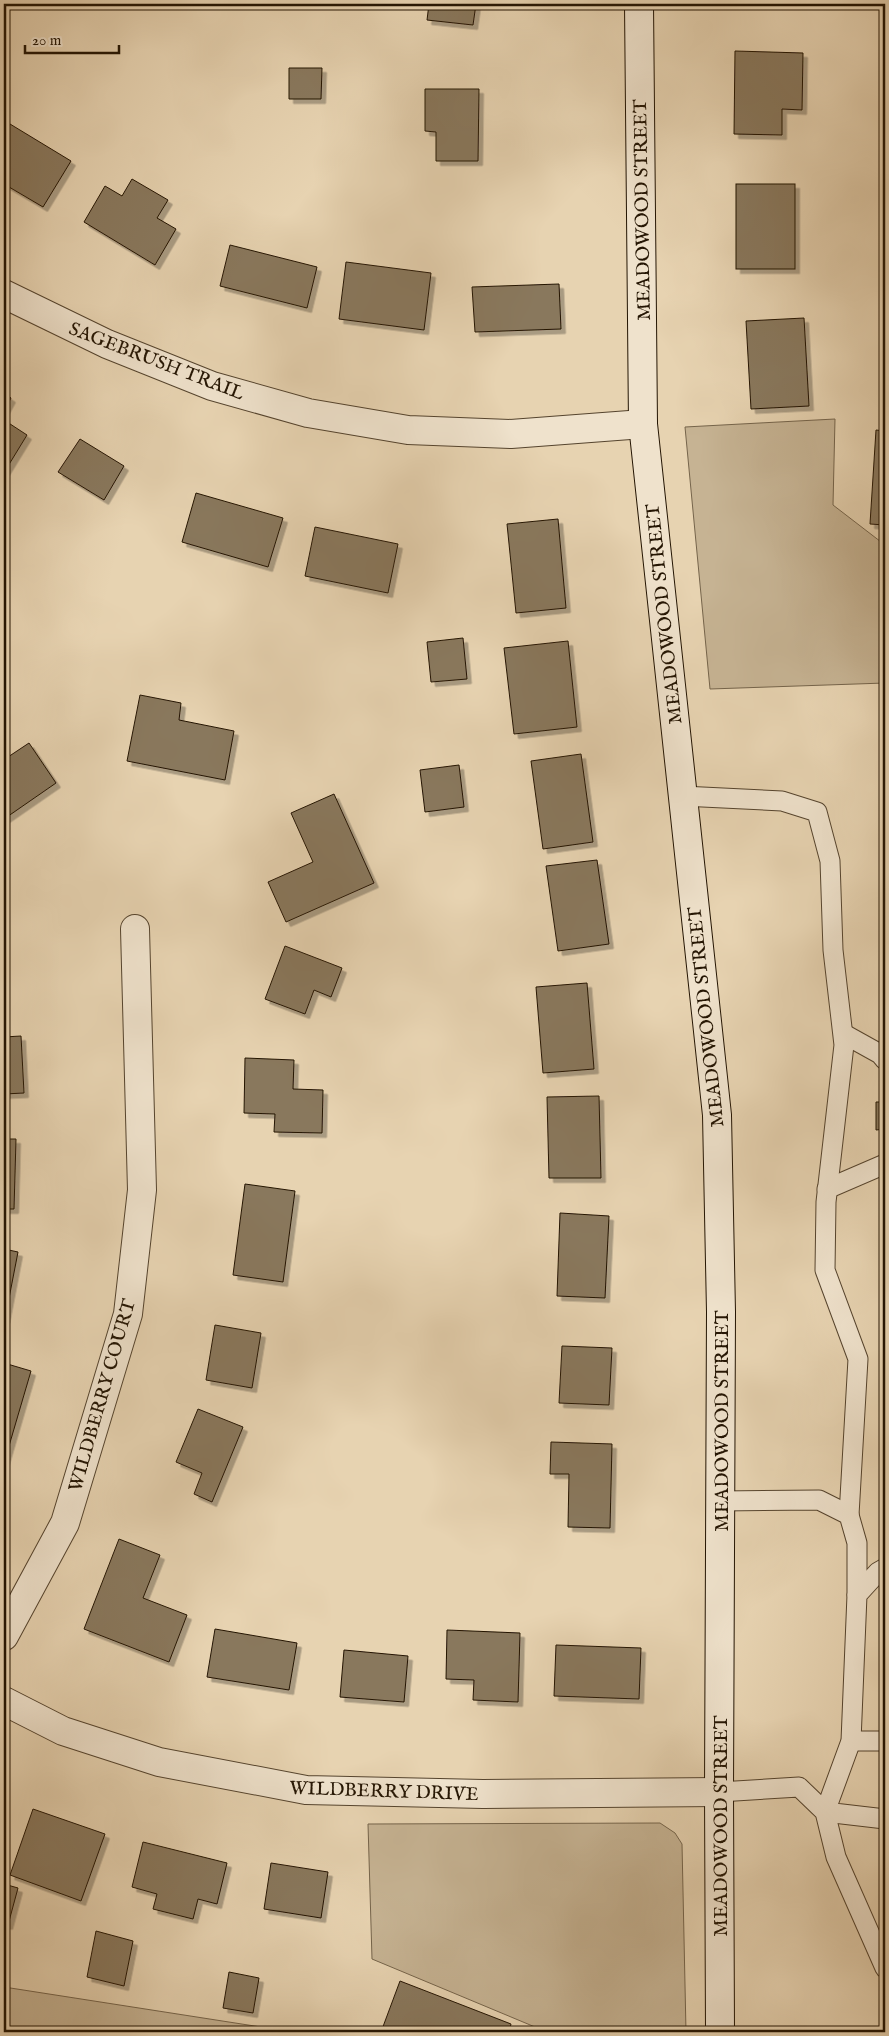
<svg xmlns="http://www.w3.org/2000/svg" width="889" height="2036" font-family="'IM FELL English',serif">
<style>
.green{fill:#c6b393;stroke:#75644b}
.building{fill:#89785d;stroke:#241503;filter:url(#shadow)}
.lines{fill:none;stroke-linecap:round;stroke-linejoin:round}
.lane-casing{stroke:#55442e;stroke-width:21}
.street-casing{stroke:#55442e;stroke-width:30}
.secondary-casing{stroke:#241503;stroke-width:30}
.lane{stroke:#efe2cc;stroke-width:19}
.street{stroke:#efe2cc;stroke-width:28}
.secondary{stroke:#efe2cc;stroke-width:28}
.labels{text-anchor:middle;stroke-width:4.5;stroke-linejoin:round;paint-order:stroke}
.street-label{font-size:19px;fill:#241503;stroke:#efe2cc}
</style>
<defs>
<filter id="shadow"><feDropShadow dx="4.5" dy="4.5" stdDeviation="0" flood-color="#0004"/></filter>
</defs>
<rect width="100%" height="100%" fill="#e7d3b1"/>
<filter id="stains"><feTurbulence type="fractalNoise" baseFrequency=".004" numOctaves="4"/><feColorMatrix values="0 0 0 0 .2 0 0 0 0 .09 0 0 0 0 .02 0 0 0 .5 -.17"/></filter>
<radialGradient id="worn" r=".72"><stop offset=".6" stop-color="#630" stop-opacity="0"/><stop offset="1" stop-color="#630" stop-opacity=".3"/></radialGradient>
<g class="green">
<polygon points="835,419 833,505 885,545 885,683 710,689 685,427"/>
<polygon points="660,1823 675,1833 682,1844 686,2032 547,2032 372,1959 368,1824"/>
<polygon points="4,1987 293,2032 4,2032"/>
</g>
<g class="building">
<polygon points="429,4 476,4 473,25 427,20"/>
<polygon points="735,51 803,53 802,110 782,109 782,135 734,134"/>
<polygon points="289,68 322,68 321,99 289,99"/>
<polygon points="425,89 479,89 478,161 436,161 436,132 425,131"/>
<polygon points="10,124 71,161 43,207 4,184 4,135"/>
<polygon points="132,179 168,200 157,218 176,229 155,265 84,222 105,186 122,196"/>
<rect x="736" y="184" width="59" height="85"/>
<polygon points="230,245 317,267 307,308 220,286"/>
<polygon points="346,262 431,273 424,330 339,319"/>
<polygon points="559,284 561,329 475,332 472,287"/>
<polygon points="804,318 809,406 751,409 746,321"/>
<polygon points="4,393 11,398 4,411"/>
<polygon points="4,420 27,435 5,471 4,470"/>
<polygon points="876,430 885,431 885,525 870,524"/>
<polygon points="80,439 124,466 104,500 58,472"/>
<polygon points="196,493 283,518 268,567 182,542"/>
<polygon points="558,519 566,608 516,613 507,524"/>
<polygon points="315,527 398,544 388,593 305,576"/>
<polygon points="463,638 467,679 431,682 427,642"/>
<polygon points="568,641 577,727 514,734 504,648"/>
<polygon points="140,695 181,703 179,720 234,731 225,780 127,761"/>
<polygon points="29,743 56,783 4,819 4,750 8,757"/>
<polygon points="581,754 593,842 543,849 531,761"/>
<polygon points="459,765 464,807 425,812 420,770"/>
<polygon points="334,794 374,883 286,922 268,882 313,862 291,813"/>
<polygon points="597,860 609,944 558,951 546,866"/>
<polygon points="285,946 342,968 331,997 314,990 305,1014 265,999"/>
<polygon points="587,983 594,1069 543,1073 536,987"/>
<polygon points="21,1036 24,1093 4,1094 4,1037"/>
<polygon points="245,1058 294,1060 293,1089 323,1090 322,1133 274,1132 275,1114 244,1113"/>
<polygon points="599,1096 601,1178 549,1178 547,1097"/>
<polygon points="876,1102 885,1102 885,1129 876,1130"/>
<polygon points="4,1139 16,1139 14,1209 4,1209"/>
<polygon points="245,1184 295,1191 283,1282 233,1275"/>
<polygon points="560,1213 609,1216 605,1298 557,1296"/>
<polygon points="4,1249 18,1252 5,1319 4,1319"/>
<polygon points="215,1325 261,1333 252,1388 206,1380"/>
<polygon points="562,1346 612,1348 609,1405 559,1403"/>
<polygon points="4,1363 31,1371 4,1463"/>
<polygon points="198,1409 243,1427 212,1502 194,1494 202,1473 176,1462"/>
<polygon points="551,1442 612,1444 610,1528 568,1527 569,1474 550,1474"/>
<polygon points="119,1539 160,1555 143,1598 187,1615 169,1662 84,1629"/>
<polygon points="215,1629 297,1643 289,1690 207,1677"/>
<polygon points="447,1630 520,1633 518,1702 473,1700 474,1680 446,1679"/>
<polygon points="556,1645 641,1648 639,1699 554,1696"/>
<polygon points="344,1650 408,1656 404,1702 340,1697"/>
<polygon points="33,1809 105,1834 81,1901 10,1875"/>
<polygon points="143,1842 227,1863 217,1904 198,1899 193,1919 153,1909 157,1894 132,1887"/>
<polygon points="271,1863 328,1872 321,1918 264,1909"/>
<polygon points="4,1884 18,1888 8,1925 4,1924"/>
<polygon points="96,1931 133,1941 124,1986 87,1977"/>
<polygon points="229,1972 259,1978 253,2013 223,2008"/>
<polygon points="400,1981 511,2024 509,2032 381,2032"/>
</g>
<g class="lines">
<g class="lane-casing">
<g id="lane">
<polyline points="682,796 782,801 817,812 830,861 833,950 844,1045 826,1202 825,1270 858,1359 849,1515"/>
<polyline points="844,1034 880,1054 885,1060"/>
<polyline points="827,1189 885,1164"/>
<polyline points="720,1501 819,1500 849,1515 857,1543 857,1595"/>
<polyline points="885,1568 878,1572 857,1595 851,1741 825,1812 885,1819"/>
<polyline points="851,1741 885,1741"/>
<polyline points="719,1792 799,1787 825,1812 836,1857 885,1968"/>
</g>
</g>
<g class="street-casing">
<g id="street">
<polyline points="4,294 107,344 212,386 308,413 408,430 511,434 643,424"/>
<polyline points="4,1636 65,1523 128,1314 142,1190 135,929"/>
<polyline points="4,1701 63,1731 159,1762 306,1790 483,1794 719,1792"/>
</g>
</g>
<g class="secondary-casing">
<polyline id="secondary" points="639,4 643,424 717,1115 721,1312 719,1792 720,2032"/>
</g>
<use href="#lane" class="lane"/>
<use href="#street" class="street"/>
<use href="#secondary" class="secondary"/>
</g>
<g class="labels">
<g class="street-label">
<text transform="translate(641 210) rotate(-91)" y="7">MEADOWOOD STREET</text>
<text transform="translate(157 360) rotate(21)" y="7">SAGEBRUSH TRAIL</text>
<text transform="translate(663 614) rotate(-96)" y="7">MEADOWOOD STREET</text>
<text transform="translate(705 1017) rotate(-96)" y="7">MEADOWOOD STREET</text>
<text transform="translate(101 1395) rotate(-74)" y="7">WILDBERRY COURT</text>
<text transform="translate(721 1421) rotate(-90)" y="7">MEADOWOOD STREET</text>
<text transform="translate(384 1790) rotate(2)" y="7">WILDBERRY DRIVE</text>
<text transform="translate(720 1826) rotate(-90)" y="7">MEADOWOOD STREET</text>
</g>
</g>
<rect width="889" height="2036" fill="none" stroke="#e7d3b1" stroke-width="20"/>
<rect x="5" y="5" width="879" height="2026" fill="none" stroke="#241503" stroke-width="2.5"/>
<rect x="10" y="10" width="869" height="2016" fill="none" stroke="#241503"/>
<path d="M25 45v8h94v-8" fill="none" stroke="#241503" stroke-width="2.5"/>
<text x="32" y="45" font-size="15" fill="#241503" stroke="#efe2cc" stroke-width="4" paint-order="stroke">20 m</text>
<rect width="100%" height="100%" filter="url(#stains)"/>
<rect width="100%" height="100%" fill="url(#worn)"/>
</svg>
